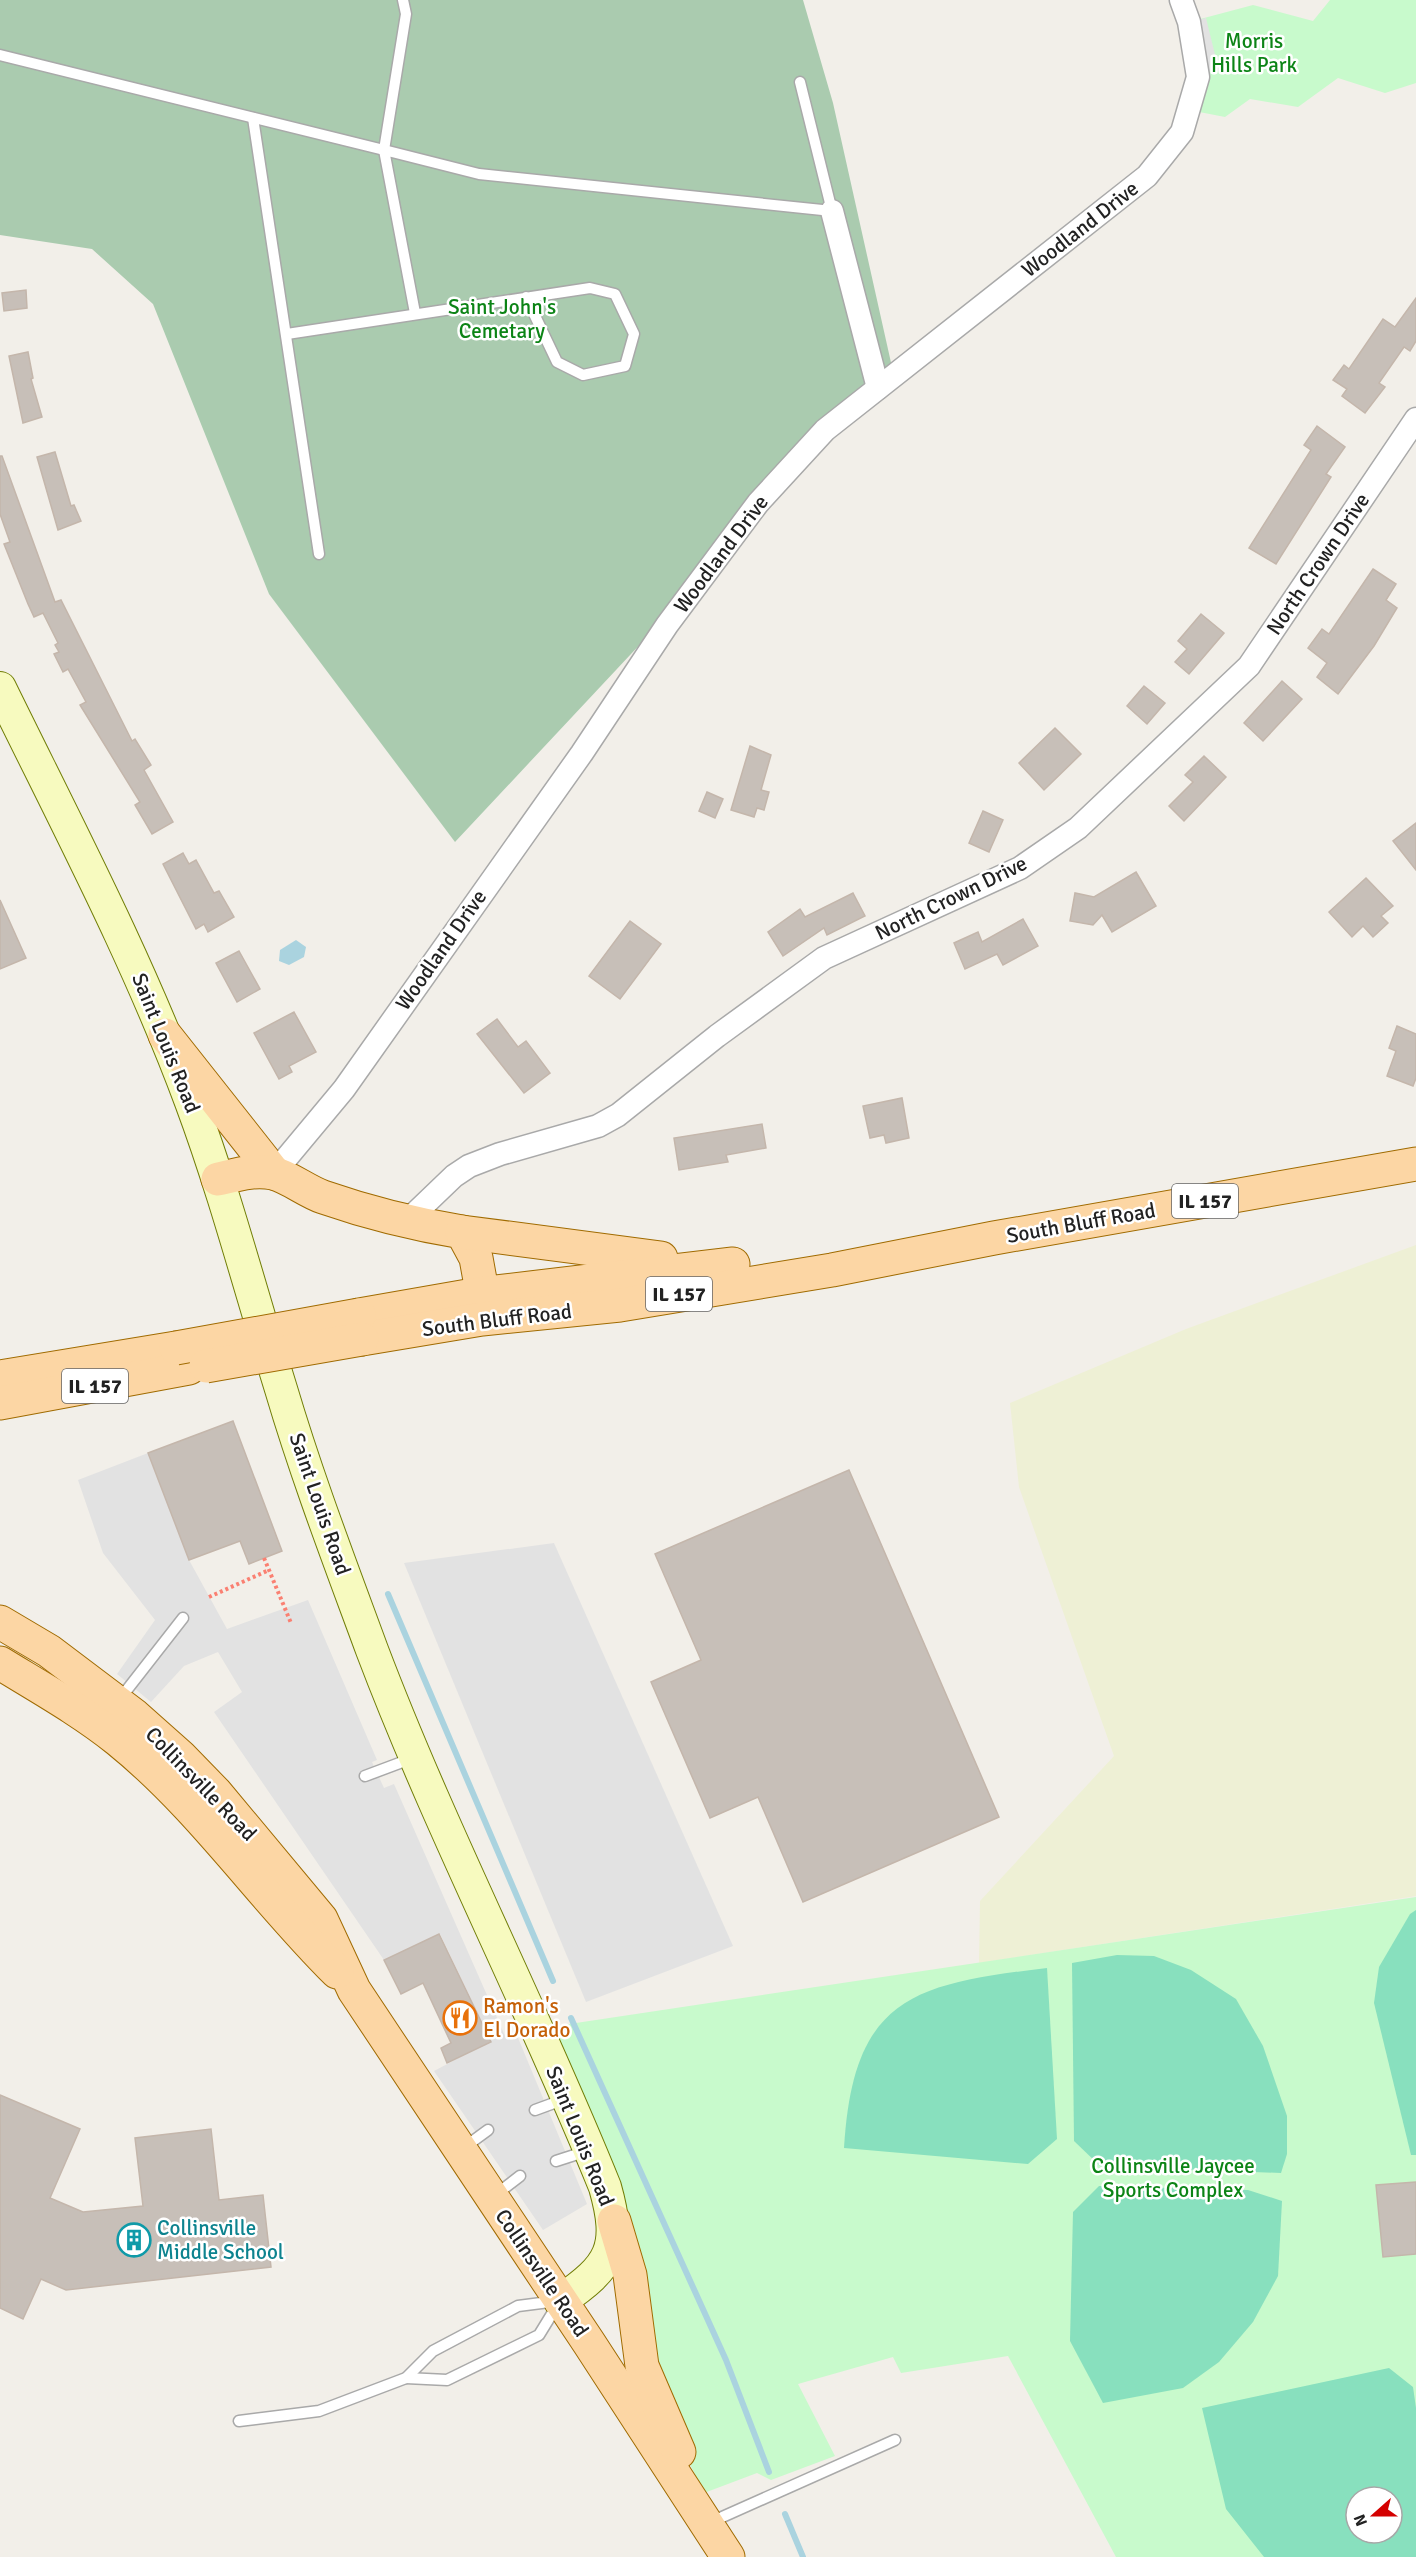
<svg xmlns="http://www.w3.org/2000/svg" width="1416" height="2557" font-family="Signika,sans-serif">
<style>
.farmland{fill:#eef0d5}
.cemetery{fill:#aacbaf}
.park{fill:#c8facc;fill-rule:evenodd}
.pitch{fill:#88e0be;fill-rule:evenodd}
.parking{fill:#e2e2e2}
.water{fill:#aad3df}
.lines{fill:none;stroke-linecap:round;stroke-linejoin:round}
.stream{stroke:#aad3df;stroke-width:6}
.building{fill:#c7bfb8;stroke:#c4b6ab;stroke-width:1.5}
.lane-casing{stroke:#a9a9a9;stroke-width:13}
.street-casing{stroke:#a9a9a9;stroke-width:25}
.secondary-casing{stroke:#707d05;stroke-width:34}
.primary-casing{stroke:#a06b00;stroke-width:35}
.path{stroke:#fa8072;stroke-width:4;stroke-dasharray:3 3;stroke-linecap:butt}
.lane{stroke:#fff;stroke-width:10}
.street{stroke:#fff;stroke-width:22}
.secondary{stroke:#f7fabf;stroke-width:32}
.primary{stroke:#fcd6a4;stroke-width:33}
.primary-bridge-casing{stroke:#a06b00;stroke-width:35;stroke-linecap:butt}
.primary-bridge{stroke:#fcd6a4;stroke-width:33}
.labels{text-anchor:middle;stroke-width:5;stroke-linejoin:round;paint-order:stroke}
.shield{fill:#fff;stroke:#646464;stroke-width:1.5}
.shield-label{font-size:20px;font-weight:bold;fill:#222}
.park-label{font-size:21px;fill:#0c8416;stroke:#fff}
.street-label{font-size:21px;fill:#222;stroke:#fff}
.food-label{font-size:21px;fill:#c56008;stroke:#fff;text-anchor:start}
.culture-label{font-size:21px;fill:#0d838f;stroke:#fff;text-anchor:start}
</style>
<rect width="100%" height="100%" fill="#f2efe9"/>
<polygon class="farmland" points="1416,1245 1416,1896 979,1963 980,1901 1114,1756 1019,1487 1010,1403 1186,1329"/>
<polygon class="cemetery" points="0,0 803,0 833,103 894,376 799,459 704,576 455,842 269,594 153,304 92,249 0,235"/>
<g class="park">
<polygon points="1330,0 1416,0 1416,83 1385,93 1338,78 1298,107 1250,99 1225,117 1189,110 1189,22 1253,5 1313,21"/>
<path d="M 1416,1897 L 1416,2557 L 1116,2557 L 1008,2356 L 901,2373 L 893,2357 L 798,2384 L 835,2456 L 771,2480 L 757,2473 L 704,2493 L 642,2366 L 634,2318 L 536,2029 ZM 1356,2497 L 1392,2497 L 1392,2533 L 1356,2533 Z"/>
</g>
<g class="pitch">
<polygon points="1416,1910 1416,2155 1411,2155 1374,2003 1379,1967 1410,1914"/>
<polygon points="1117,1955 1154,1956 1191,1970 1236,1999 1263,2046 1287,2116 1287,2154 1281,2173 1100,2166 1074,2141 1072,1963"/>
<path d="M 1047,1968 L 1057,2139 L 1028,2164 L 844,2148 C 853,1998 912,1984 1047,1968 Z"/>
<polygon points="1099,2186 1248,2190 1282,2201 1278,2276 1253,2322 1219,2362 1183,2388 1103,2403 1070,2341 1073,2212"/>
<path d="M 1389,2368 L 1413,2387 L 1416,2408 L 1416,2557 L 1264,2557 L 1226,2509 L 1202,2408 ZM 1356,2497 L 1392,2497 L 1392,2533 L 1356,2533 Z"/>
</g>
<g class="parking">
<polygon points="1206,18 1219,71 1197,72 1189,22"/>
<polygon points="148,1453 189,1560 227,1629 308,1600 377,1760 372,1762 384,1788 394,1784 505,2036 516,2033 587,2204 543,2230 434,2071 491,2041 440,1934 384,1960 214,1712 242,1692 218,1652 184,1666 151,1702 117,1674 155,1620 103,1553 78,1480"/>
<polygon points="554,1543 733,1946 586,2002 404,1563"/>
</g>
<polygon class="water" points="296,940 306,947 304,957 289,965 279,961 280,950"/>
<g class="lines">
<g class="stream">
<polyline points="388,1594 553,1981"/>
<polyline points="571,2018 726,2360 769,2472"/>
<polyline points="785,2514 803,2557"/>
</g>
</g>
<g class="building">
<polygon points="26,290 27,308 4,311 2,293"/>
<polygon points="1416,298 1416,341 1410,351 1404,347 1379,383 1385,387 1365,413 1342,396 1347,389 1333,380 1344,365 1349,369 1383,319 1395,327"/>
<polygon points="28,352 33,378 31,379 42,417 23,423 9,356"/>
<polygon points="1317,426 1345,447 1326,474 1331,477 1276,564 1249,548 1311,450 1304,445"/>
<polygon points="55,452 71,506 74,505 81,521 58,530 37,457"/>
<polygon points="0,456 2,456 55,602 61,600 132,741 135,739 151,765 144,770 173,822 152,834 135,805 140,802 80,705 86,702 68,669 63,672 54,654 59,652 55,645 58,643 43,613 34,617 28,604 4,544 10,542 0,514"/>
<polygon points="1373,569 1396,584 1386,600 1397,608 1374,646 1338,694 1317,677 1327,663 1308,648 1322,629 1329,634"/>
<polygon points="1201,614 1224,633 1189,674 1175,662 1187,649 1178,641"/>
<polygon points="1282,681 1302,699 1263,741 1244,723"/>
<polygon points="1144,686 1165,703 1147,724 1127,706"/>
<polygon points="1055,728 1081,754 1044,790 1019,763"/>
<polygon points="750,746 771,755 761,790 769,792 764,810 757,808 754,817 731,810"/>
<polygon points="1204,756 1226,777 1184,821 1169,806 1193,782 1185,775"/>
<polygon points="707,792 723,799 715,818 699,811"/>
<polygon points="983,811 1003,820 989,852 969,843"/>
<polygon points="1416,823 1416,870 1393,841"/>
<polygon points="183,853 189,864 196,860 214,893 219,891 234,917 208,932 204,924 196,929 163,864"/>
<polygon points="1136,872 1156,906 1112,932 1102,915 1093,925 1070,921 1075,893 1094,897"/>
<polygon points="1366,878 1393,906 1381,916 1388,923 1373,937 1363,926 1352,937 1329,912"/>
<polygon points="853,893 865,916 827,935 824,928 783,956 768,932 800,909 805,917"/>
<polygon points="0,900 26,958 0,969"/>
<polygon points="1023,919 1038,946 1003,965 997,954 965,969 954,943 978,932 982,942"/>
<polygon points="630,921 661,944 620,999 589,976"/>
<polygon points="239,951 260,989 237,1002 216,963"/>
<polygon points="294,1012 316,1052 289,1066 292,1072 279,1079 254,1033"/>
<polygon points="497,1019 518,1047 526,1041 550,1073 524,1093 477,1034"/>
<polygon points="1397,1026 1416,1034 1416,1078 1413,1086 1387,1076 1396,1051 1389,1048"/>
<polygon points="902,1098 909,1138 886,1143 884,1135 870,1138 863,1106"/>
<polygon points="762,1124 766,1148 726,1155 728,1162 679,1170 674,1138"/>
<polygon points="233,1421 282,1551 249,1564 240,1541 189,1560 148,1453"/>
<polygon points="849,1470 999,1817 803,1902 758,1797 710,1818 651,1682 701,1660 655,1554"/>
<polygon points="439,1934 491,2042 447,2063 441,2048 451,2043 423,1983 401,1994 384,1960"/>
<polygon points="0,2095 80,2129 50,2198 83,2212 143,2206 135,2138 211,2129 219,2200 263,2195 271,2267 66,2290 41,2279 23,2319 0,2308"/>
<polygon points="1416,2182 1416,2254 1383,2257 1376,2185"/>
</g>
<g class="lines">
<g class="lane-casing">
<g id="lane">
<polyline points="0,55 384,150 406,14 403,0"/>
<polyline points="253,118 319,554"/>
<polyline points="415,313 384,150 479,174 832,211 800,82"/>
<polyline points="287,334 590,288 615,294 634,334 625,366 583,375 557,362 526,297"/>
<polyline points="119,1700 183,1618"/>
<polyline points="365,1776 413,1758"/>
<polyline points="535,2110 565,2099"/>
<polyline points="462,2149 488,2130"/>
<polyline points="556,2161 587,2151"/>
<polyline points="494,2196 520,2176"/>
<polyline points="406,2378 447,2380 539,2335 558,2304"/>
<polyline points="239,2421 319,2411 406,2378 433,2351 518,2306 557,2301"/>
<polyline points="711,2522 895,2440"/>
</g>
</g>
<g class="street-casing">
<g id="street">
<polyline points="832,211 878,388"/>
<polyline points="274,1173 344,1089 582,753 667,625 758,503 825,430 1147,176 1182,132 1198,77 1189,22 1181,0"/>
<polyline points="405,1223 454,1176 469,1166 500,1154 598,1126 618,1115 717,1036 824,958 1020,868 1078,828 1249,666 1416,419"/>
</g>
</g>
<g class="secondary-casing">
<path id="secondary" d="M 0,688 C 67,825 138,959 191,1102 C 226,1196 251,1293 281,1389 C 307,1477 340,1563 372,1650 C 441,1832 532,2006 605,2187 C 622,2247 612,2266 560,2301"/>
</g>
<g class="primary-casing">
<g id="primary">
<polyline points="165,1035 274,1173"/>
<path d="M 218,1179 C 236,1175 254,1169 273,1173 C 289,1177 306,1191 323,1197 C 369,1213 413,1224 462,1232 L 476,1258 L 480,1280 L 481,1314"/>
<polyline points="462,1232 661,1258"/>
<polyline points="359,1315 479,1294 733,1264"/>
<polyline points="362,1339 482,1319 620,1305 832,1270 994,1238 1416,1164"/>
<polyline points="0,1377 176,1348"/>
<polyline points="0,1403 189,1368"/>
<polyline points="0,1622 49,1651 135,1716 180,1756 216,1793 321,1919 354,1990 589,2343 728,2557"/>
<path d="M 0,1663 C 39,1687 82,1711 118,1740 C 201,1807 262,1898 337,1972"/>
<polyline points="614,2221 630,2275 642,2366 679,2452"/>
</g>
</g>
<g class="path">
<polyline points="264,1558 291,1623"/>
<polyline points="209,1597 269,1570"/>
</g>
<use href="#lane" class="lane"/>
<use href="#street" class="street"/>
<use href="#secondary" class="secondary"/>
<use href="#primary" class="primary"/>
<g class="primary-bridge-casing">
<g id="primary-bridge">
<polyline points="176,1348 359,1315"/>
<polyline points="206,1366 362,1339"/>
</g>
</g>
<use href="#primary-bridge" class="primary-bridge"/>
</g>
<defs>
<g id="restaurant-ring" transform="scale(1.725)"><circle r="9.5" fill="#fff" stroke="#e8710a" stroke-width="1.5"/><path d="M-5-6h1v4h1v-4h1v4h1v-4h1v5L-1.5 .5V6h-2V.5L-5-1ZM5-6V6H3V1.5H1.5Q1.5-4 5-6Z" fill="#e8710a"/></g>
<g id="building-ring" transform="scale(1.725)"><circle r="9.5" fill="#fff" stroke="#0f9aa8" stroke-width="1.5"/><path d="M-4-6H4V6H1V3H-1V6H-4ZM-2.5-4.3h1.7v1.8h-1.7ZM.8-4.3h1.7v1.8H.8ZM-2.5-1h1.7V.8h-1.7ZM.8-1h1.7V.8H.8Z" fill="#0f9aa8"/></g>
</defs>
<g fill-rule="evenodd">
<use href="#restaurant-ring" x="460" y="2018"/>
<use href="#building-ring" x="134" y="2240"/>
</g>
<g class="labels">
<g class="shield">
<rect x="1172" y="1184" width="66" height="34" rx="4.5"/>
<rect x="646" y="1277" width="66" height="34" rx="4.5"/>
<rect x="62" y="1369" width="66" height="34" rx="4.5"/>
</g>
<g class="shield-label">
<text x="1205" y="1208">IL 157</text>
<text x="679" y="1301">IL 157</text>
<text x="95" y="1393">IL 157</text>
</g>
<g class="park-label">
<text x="1254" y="48">Morris<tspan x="1254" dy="24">Hills Park</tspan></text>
<text x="502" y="314">Saint John's<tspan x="502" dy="24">Cemetary</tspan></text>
<text x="1173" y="2173">Collinsville Jaycee<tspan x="1173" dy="24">Sports Complex</tspan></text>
</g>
<g class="street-label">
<text transform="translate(1080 229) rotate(-38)" y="7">Woodland Drive</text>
<text transform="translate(721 554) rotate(-53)" y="7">Woodland Drive</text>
<text transform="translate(1318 564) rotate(-56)" y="7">North Crown Drive</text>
<text transform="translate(951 898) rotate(-26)" y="7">North Crown Drive</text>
<text transform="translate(441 950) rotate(-55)" y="7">Woodland Drive</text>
<text transform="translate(166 1043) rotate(68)" y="7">Saint Louis Road</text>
<text transform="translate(1081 1223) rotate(-10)" y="7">South Bluff Road</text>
<text transform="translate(497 1320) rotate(-7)" y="7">South Bluff Road</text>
<text transform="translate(320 1504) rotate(71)" y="7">Saint Louis Road</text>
<text transform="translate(201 1784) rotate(46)" y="7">Collinsville Road</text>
<text transform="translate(580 2136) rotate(68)" y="7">Saint Louis Road</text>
<text transform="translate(542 2273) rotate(56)" y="7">Collinsville Road</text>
</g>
<g class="food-label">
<text x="483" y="2013">Ramon's<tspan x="483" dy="24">El Dorado</tspan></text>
</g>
<g class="culture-label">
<text x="157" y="2235">Collinsville<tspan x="157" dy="24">Middle School</tspan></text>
</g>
</g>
<g transform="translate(1374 2515) rotate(249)"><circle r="28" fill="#ffffff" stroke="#a7a7a7" stroke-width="1.5"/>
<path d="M0-4.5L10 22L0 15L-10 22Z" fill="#d40000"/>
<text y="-9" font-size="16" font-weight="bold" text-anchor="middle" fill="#222222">N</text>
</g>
</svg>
